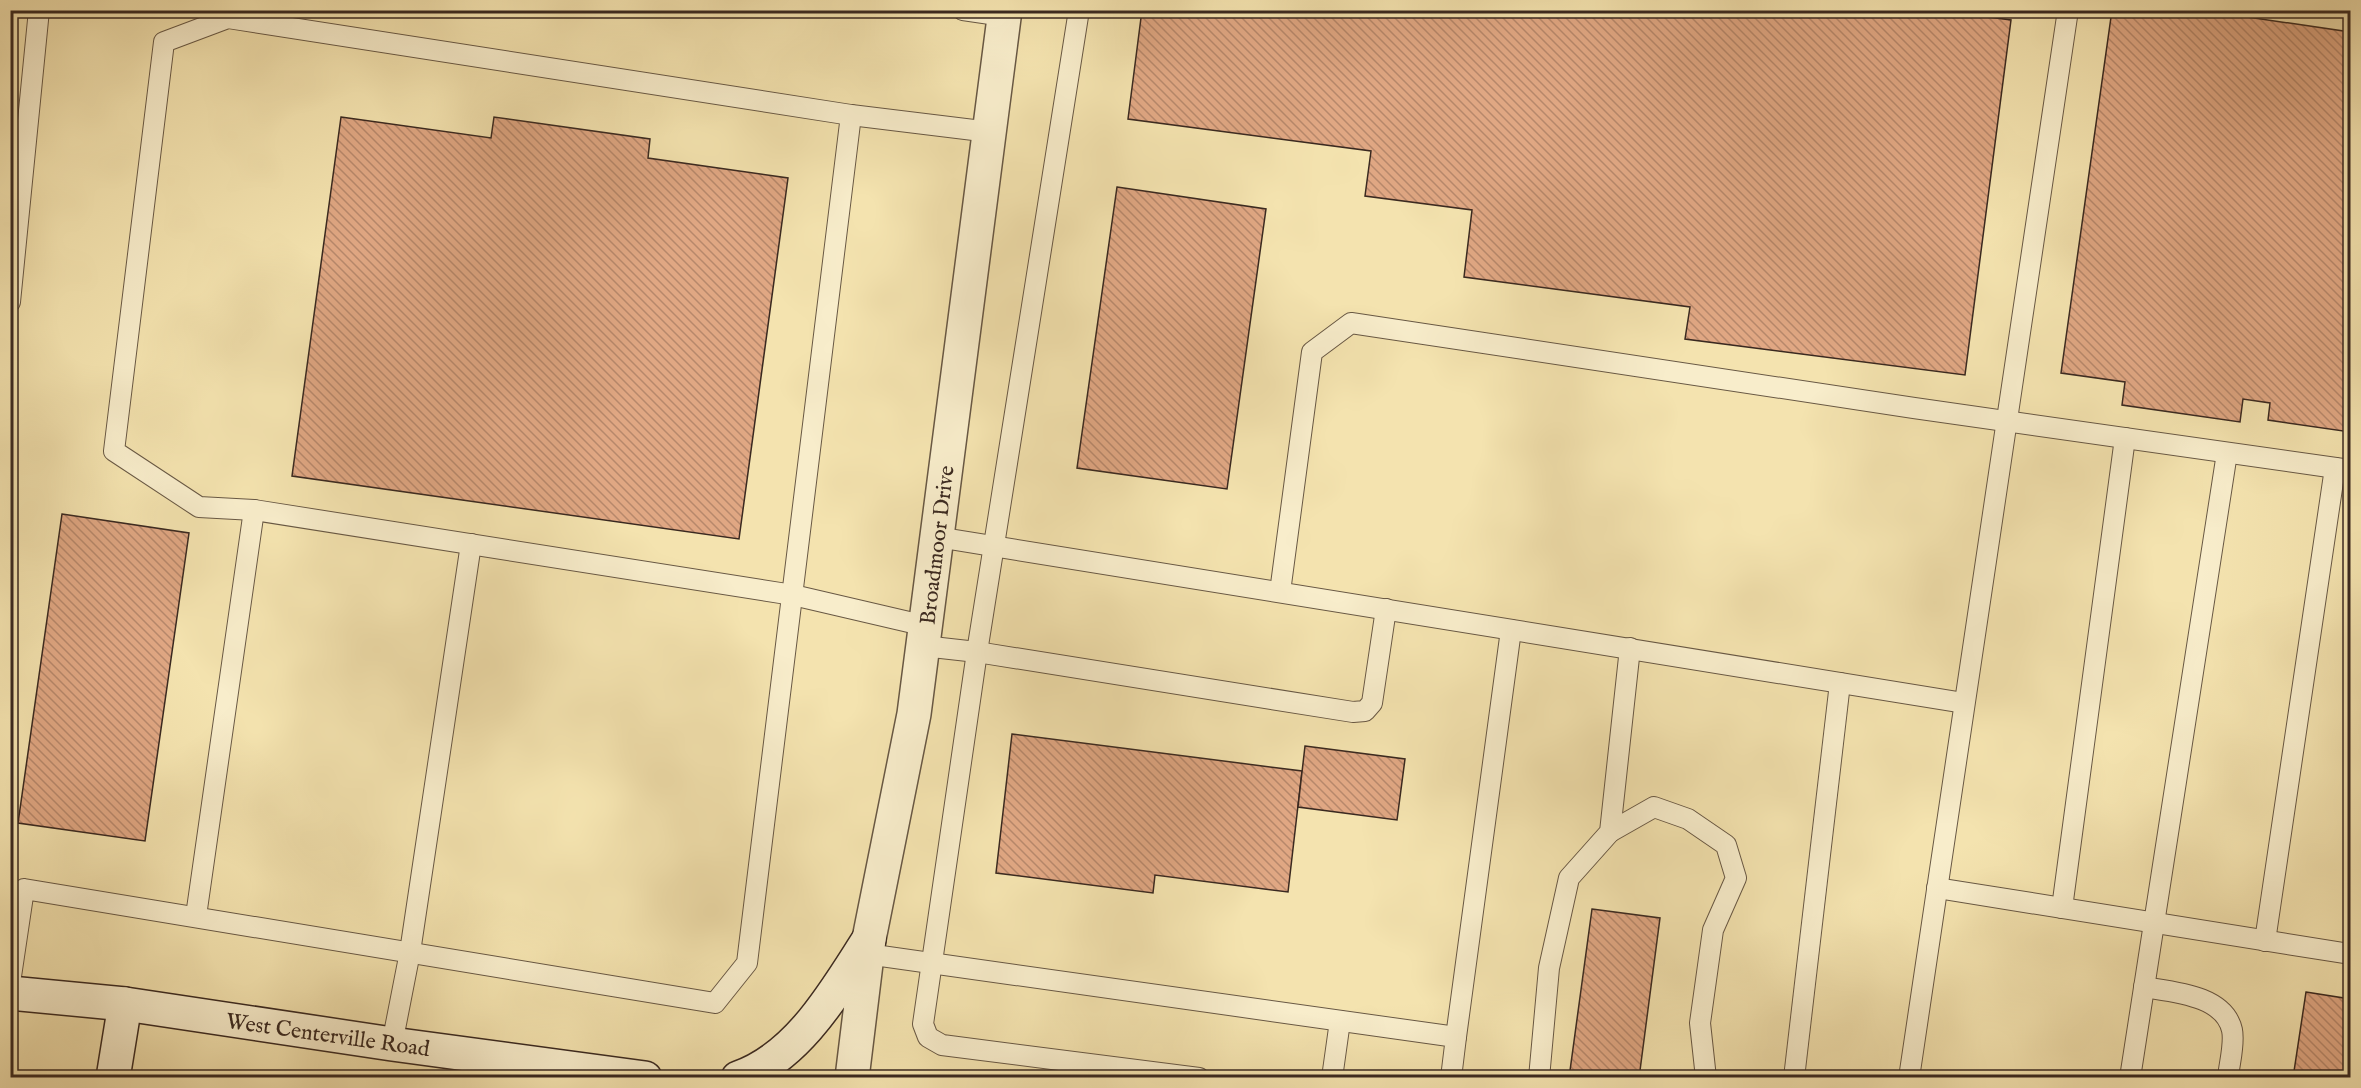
<svg xmlns="http://www.w3.org/2000/svg" width="2361" height="1088" font-family="'IM FELL English',serif">
<style>
.building{fill:url(#building-back-hatch);stroke:#3a2920;stroke-width:1.5}
.lines{fill:none;stroke-linecap:round;stroke-linejoin:round}
.service-casing{stroke:#685844;stroke-width:22}
.tertiary-casing{stroke:#685844;stroke-width:36}
.secondary-casing{stroke:#3a2920;stroke-width:36}
.service{stroke:#f8edcb;stroke-width:20}
.tertiary{stroke:#f8edcb;stroke-width:33}
.secondary{stroke:#f8edcb;stroke-width:33}
.labels{text-anchor:middle;stroke-width:6;stroke-linejoin:round;paint-order:stroke}
.street-label{font-size:22px;fill:#3a2920;stroke:#f8edcb}
</style>
<defs>
<pattern id="building-back-hatch" width="6" height="6" patternUnits="userSpaceOnUse" patternTransform="scale(1.5)"><rect width="6" height="6" fill="#e0a783"/><path d="M-1 5l2 2M0 0l6 6M5-1l2 2" fill="none" stroke="#b7886b"/></pattern>
</defs>
<rect width="100%" height="100%" fill="#f4e3af"/>
<filter id="stains"><feTurbulence type="fractalNoise" baseFrequency=".00333" numOctaves="4"/><feColorMatrix values="0 0 0 0 .2 0 0 0 0 .09 0 0 0 0 .02 0 0 0 .5 -.17"/></filter>
<radialGradient id="worn" r=".72"><stop offset=".6" stop-color="#630" stop-opacity="0"/><stop offset="1" stop-color="#630" stop-opacity=".3"/></radialGradient>
<g class="building">
<polygon points="1142,10 1459,10 1503,16 1503,10 1935,10 2011,20 1965,375 1685,339 1690,307 1464,277 1472,210 1365,196 1371,151 1128,119"/>
<polygon points="2112,10 2200,10 2350,32 2350,432 2268,420 2270,403 2243,399 2240,422 2122,405 2125,382 2061,373"/>
<polygon points="341,117 491,138 494,117 650,139 648,158 788,178 739,539 292,476"/>
<polygon points="1117,187 1266,209 1227,489 1077,468"/>
<polygon points="62,514 189,533 145,841 18,823"/>
<polygon points="1012,734 1302,771 1288,892 1155,875 1153,893 996,873"/>
<polygon points="1305,746 1405,759 1397,820 1298,807"/>
<polygon points="1592,909 1660,918 1639,1078 1569,1078"/>
<polygon points="2306,992 2350,999 2350,1078 2293,1078"/>
</g>
<g class="lines">
<g class="service-casing">
<g id="service">
<polyline points="963,10 1004,16"/>
<polyline points="1079,10 977,652 923,1024 928,1037 942,1045 1199,1078"/>
<polyline points="10,302 39,10"/>
<polyline points="937,537 1964,703"/>
<polyline points="1280,592 1312,352 1351,323 1914,408 2350,470"/>
<polyline points="926,626 793,595 254,510 199,507 114,451 164,42 228,18 851,115 990,132"/>
<polyline points="923,646 977,652 1353,712 1365,711 1372,703 1386,609"/>
<polyline points="1610,832 1654,807 1688,819 1726,845 1736,878 1713,930 1700,1023 1706,1078"/>
<polyline points="1937,888 2350,954"/>
<polyline points="2062,908 2125,438"/>
<polyline points="196,916 254,510"/>
<polyline points="2265,941 2335,468"/>
<polyline points="867,954 1456,1037 1451,1078"/>
<polyline points="10,983 24,889 715,1003 747,963 851,115"/>
<path d="M 2144,987 C 2173,992 2224,995 2232,1030 C 2235,1044 2229,1064 2228,1078"/>
<polyline points="1456,1037 1511,630"/>
<polyline points="392,1044 410,952 471,544"/>
<polyline points="1332,1078 1340,1021"/>
<polyline points="1539,1078 1549,968 1569,878 1610,832 1630,648"/>
<polyline points="1794,1078 1840,683"/>
<polyline points="1909,1078 2068,10"/>
<polyline points="2130,1078 2227,453"/>
</g>
</g>
<g class="tertiary-casing">
<polyline id="tertiary" points="852,1078 869,939 914,714 1005,10"/>
</g>
<g class="secondary-casing">
<g id="secondary">
<polyline points="10,993 125,1004 392,1044 645,1078"/>
<polyline points="113,1078 125,1004"/>
<path d="M 738,1078 C 799,1057 836,990 869,939"/>
</g>
</g>
<use href="#service" class="service"/>
<use href="#tertiary" class="tertiary"/>
<use href="#secondary" class="secondary"/>
</g>
<g class="labels">
<g class="street-label">
<text transform="translate(936 545) rotate(-83)" y="8">Broadmoor Drive</text>
<text transform="translate(328 1034) rotate(8)" y="8">West Centerville Road</text>
</g>
</g>
<rect width="2361" height="1088" fill="none" stroke="#f4e3af" stroke-width="36"/>
<rect x="12" y="12" width="2337" height="1064" fill="none" stroke="#3a2920" stroke-width="3"/>
<rect x="18" y="18" width="2325" height="1052" fill="none" stroke="#3a2920" stroke-width="1.5"/>
<rect width="100%" height="100%" filter="url(#stains)"/>
<rect width="100%" height="100%" fill="url(#worn)"/>
</svg>
